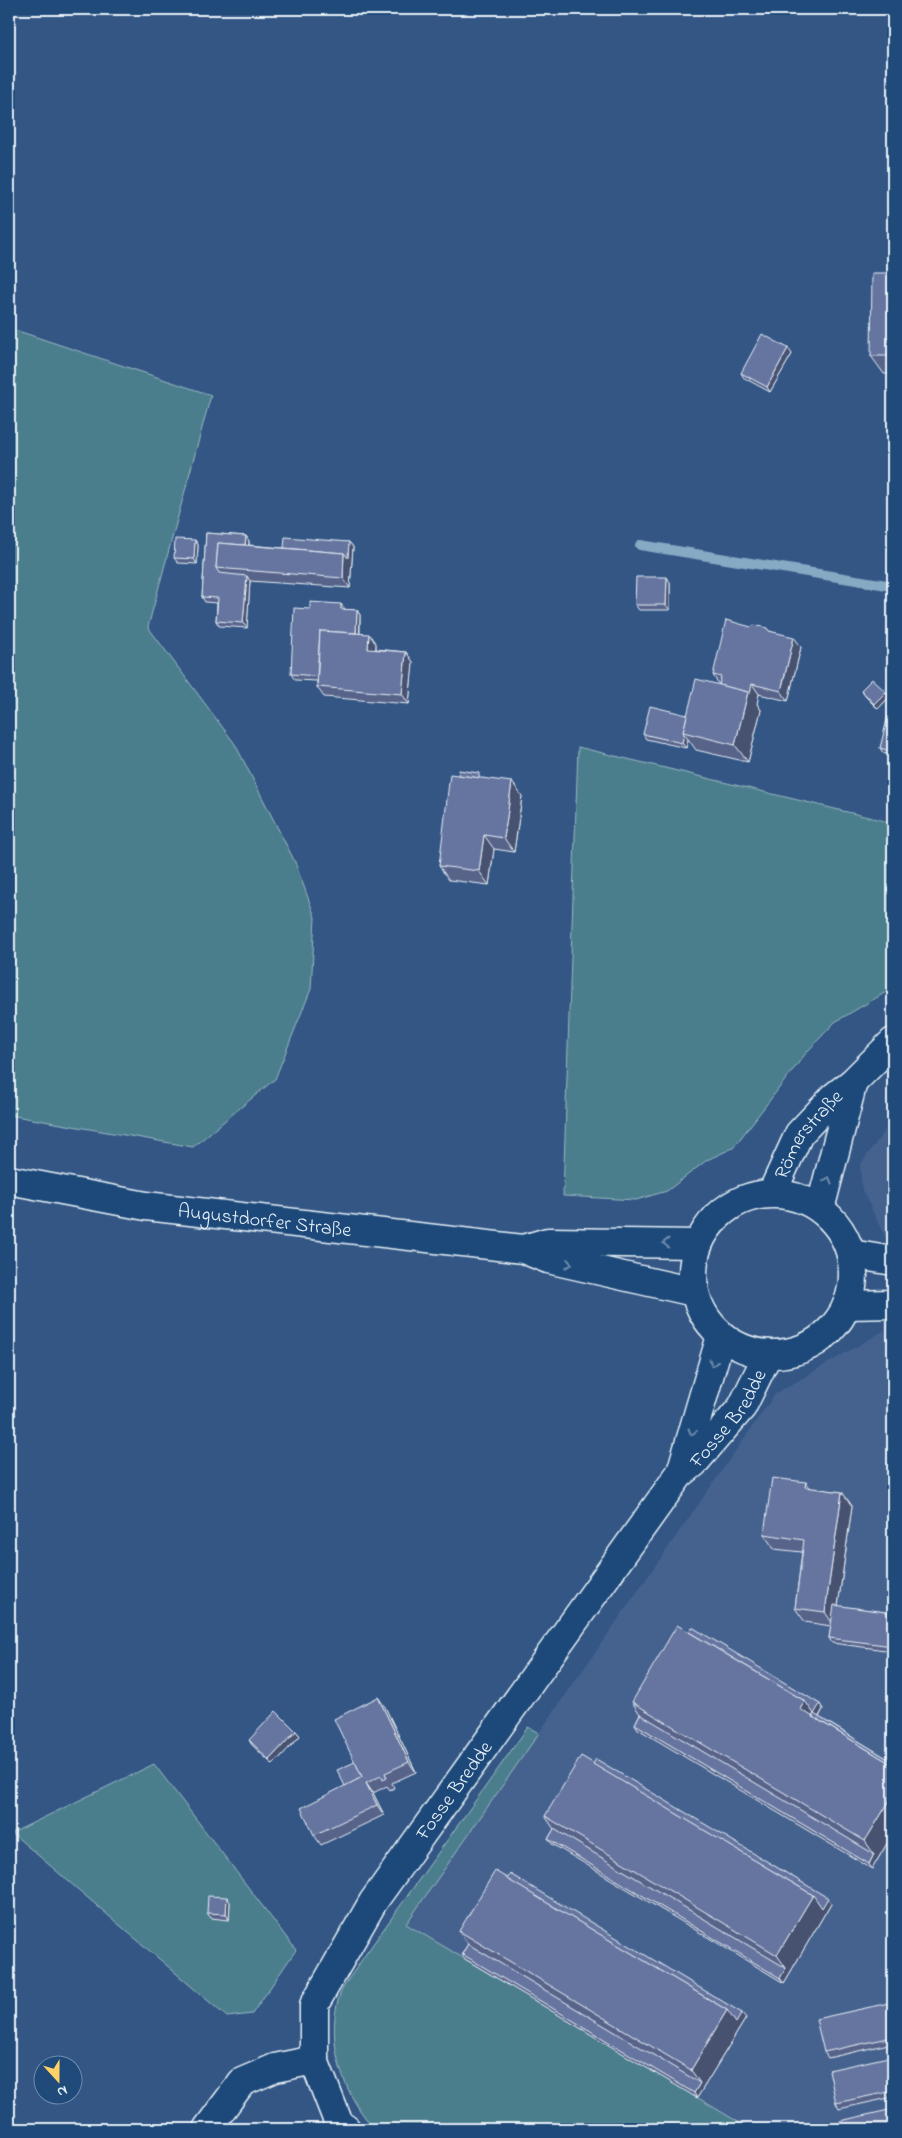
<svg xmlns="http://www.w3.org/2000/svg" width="902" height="2138" font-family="'Indie Flower',sans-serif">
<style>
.built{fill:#45628f}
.green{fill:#4b7e8c;stroke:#9ab8c2}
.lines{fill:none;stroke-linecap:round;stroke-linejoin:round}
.stream{stroke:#86aac3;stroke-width:10}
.minor-casing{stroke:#e8f1f8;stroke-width:31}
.secondary-casing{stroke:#e8f1f8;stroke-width:31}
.minor{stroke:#1f4a7a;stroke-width:28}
.secondary{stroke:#1f4a7a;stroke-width:28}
.wall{fill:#58648a;stroke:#e8f1f8}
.shaded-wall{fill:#475170;stroke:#e8f1f8}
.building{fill:#6674a0;stroke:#e8f1f8}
.oneway{stroke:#6f8dac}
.labels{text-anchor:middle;stroke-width:4.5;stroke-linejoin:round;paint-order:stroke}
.street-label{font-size:20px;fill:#e8f1f8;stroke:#1f4a7a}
</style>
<rect width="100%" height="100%" fill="#335685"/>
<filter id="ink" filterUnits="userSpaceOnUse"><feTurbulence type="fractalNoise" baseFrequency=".02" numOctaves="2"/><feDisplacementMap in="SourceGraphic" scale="10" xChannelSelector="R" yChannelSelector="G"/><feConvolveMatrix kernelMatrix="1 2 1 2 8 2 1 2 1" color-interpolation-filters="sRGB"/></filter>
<g filter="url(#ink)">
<polygon class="built" points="893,1119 893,2129 750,2129 406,1924 775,1394 885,1330 889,1245 862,1190 860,1165"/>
<g class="green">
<polygon points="9,328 211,395 148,627 235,744 295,862 315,917 311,989 275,1079 193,1147 9,1115"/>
<polygon points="578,747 893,823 893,988 835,1022 806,1053 733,1148 707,1160 667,1191 636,1200 563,1196"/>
<path d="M 528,1727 L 539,1733 L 406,1924 L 750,2129 L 375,2129 C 344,2097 325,2042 339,1997 C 343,1984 356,1970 363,1958 Z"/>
<polygon points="154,1764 296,1950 252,2014 227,2017 12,1833"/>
</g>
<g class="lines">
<polyline class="stream" points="640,545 893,586"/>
<g class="minor-casing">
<g id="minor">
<path id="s1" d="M 772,1193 L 799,1134 L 835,1096 L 853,1082 L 893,1042"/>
<polyline points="820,1209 853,1082"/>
<polyline points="681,1472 721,1336"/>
<polyline points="207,2129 242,2082 275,2068 314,2060"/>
<path id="s2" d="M 346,2129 L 339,2124 L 314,2060 L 314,2005 L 373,1902 L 679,1475 L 694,1463 L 742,1407 L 768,1354"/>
</g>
</g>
<g class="secondary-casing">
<g id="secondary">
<path id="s3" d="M 9,1180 L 146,1206 L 523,1249 L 548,1259 L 694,1292"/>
<circle cx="773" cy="1274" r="80"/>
<polyline points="524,1249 548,1242 698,1244"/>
<polyline points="851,1254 893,1261"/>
<polyline points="847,1305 893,1304"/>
</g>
</g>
<use href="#minor" class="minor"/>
<use href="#secondary" class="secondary"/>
</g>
<g class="wall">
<polygon points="893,273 893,374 884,374 871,356"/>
<polygon points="792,354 770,392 744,378 741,373"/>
<polygon points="206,533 246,536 249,541 249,545 284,548 349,542 353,547 350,588 250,581 247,628 219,626 216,621 217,603 205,602 202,597"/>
<polygon points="195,540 198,545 197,564 178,563 174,558"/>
<polygon points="670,582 670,610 639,610 635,605"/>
<polygon points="310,609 357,610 360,615 360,634 376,644 376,649 406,652 413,662 409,704 324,697 317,687 317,681 295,680 291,674"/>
<polygon points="770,631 801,647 788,701 759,694 757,704 761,710 748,762 696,750 688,739 686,748 646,739 643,734 687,715 719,685 713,675"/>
<polygon points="861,690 886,692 889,697 878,709 865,696"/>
<polygon points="893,712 893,756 883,753 880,748"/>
<polygon points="483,778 522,796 514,852 494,849 489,885 449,880 439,866"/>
<polygon points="806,1482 810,1488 842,1492 852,1506 838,1606 893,1613 893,1651 832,1643 829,1638 831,1626 805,1622 795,1608 802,1552 774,1549 764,1534"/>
<polygon points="632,1702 823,1709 819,1717 893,1762 893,1833 872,1869 638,1729 635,1724 640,1714"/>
<polygon points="385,1707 416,1772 392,1783 394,1788 390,1790 387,1786 373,1793 384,1815 321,1845 314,1835 345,1786 355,1762"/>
<polygon points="296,1731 300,1736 273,1765 252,1745 249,1740"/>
<polygon points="545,1816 831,1903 784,1983 552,1844 548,1839 554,1829"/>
<polygon points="230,1902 229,1920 211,1918 207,1913"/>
<polygon points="459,1931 746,2018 697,2098 465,1959 462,1954 468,1944"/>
<polygon points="893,2002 893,2043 828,2058 824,2052"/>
<polygon points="893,2056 893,2097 839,2109 836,2103"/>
</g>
<g class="shaded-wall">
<polygon points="788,348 792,354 770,392 767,387"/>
<polygon points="246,536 249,541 248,554 245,549"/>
<polygon points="195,540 198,545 197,564 194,559"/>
<polygon points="349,542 353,547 350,588 343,578 344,553"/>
<polygon points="247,576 250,581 247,628 243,623"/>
<polygon points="667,577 670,582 670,610 666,605"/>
<polygon points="341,604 345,609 344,615 341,609"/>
<polygon points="357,610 360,615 359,643 356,638"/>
<polygon points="369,634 376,644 375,659 368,649"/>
<polygon points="794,637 801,647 788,701 781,691"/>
<polygon points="406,652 413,662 409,704 402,694"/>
<polygon points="752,684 759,694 757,704 761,710 748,762 735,745 748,692"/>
<polygon points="886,692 889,697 878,709 874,704"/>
<polygon points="684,734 688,739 686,748 682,743"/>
<polygon points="512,782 522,796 514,852 504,838"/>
<polygon points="484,835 494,849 489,885 479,871"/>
<polygon points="806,1482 816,1496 805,1487"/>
<polygon points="842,1492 852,1506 835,1627 825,1612"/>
<polygon points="378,1697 385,1707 416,1772 409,1762"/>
<polygon points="805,1701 820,1704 823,1709 814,1725 800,1709"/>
<polygon points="296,1731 300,1736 273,1765 269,1760"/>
<polygon points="366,1783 373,1793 384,1815 377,1805"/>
<polygon points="893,1795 893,1833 872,1869 869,1864 874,1854 865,1841"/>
<polygon points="813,1895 828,1898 831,1903 784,1983 780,1978 786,1968 777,1955"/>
<polygon points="227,1897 230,1902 229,1920 226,1914"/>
<polygon points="727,2010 742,2013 746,2018 697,2098 694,2093 700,2083 691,2070"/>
</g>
<g class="building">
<polygon points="872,273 893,273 893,356 871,356"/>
<polygon points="762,334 788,348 767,387 741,373"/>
<polygon points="206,533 246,536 245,545 218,543 216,568 219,573 247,576 243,623 216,621 218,598 202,597"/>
<polygon points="285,537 349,542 348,558 344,553 284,548"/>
<polygon points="175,539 195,540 194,559 174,558"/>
<polygon points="218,543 344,553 343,578 216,568"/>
<polygon points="636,577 667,577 666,605 635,605"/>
<polygon points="310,602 341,604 341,609 357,610 356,633 320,631 317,676 291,674 294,608 310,609"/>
<polygon points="726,620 751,627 754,625 767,628 769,631 794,637 781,691 752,684 750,694 748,692 719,685 721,677 713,675"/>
<polygon points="320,631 369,634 368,649 406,652 402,694 317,687"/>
<polygon points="696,679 748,692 735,745 683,732"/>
<polygon points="872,679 886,692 874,704 861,690"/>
<polygon points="650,706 687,715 683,732 684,734 682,743 643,734"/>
<polygon points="889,711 893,712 893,752 880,748"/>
<polygon points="459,770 479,773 479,778 458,775"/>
<polygon points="450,774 512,782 504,838 484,835 479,871 439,866"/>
<polygon points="772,1478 806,1482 805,1487 842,1492 825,1612 795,1608 804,1540 764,1534"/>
<polygon points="834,1605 893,1613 893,1646 829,1638"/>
<polygon points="677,1625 805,1701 800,1709 893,1765 893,1795 865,1841 632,1702"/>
<polygon points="692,1627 820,1704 814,1714 805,1701 689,1632"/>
<polygon points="378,1697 409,1762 385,1773 387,1778 383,1780 381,1776 366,1783 377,1805 314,1835 301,1808 362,1777 334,1719"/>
<polygon points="276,1711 296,1731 269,1760 249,1740"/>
<polygon points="640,1714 874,1854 869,1864 635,1724"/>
<polygon points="814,1714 893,1762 893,1765 812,1716"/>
<polygon points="581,1756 813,1895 777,1955 545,1816"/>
<polygon points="596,1759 828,1898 822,1908 813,1895 593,1764"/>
<polygon points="355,1762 362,1777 345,1786 337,1770"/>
<polygon points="554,1829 786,1968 780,1978 548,1839"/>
<polygon points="495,1871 727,2010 691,2070 459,1931"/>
<polygon points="510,1874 742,2013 736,2023 727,2010 507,1879"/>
<polygon points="208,1896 227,1897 226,1914 207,1913"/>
<polygon points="468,1944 700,2083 694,2093 462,1954"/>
<polygon points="893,2002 893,2037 824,2052 816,2019"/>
<polygon points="893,2056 893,2091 836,2103 829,2070"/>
<polygon points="893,2109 893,2129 842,2129 840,2121"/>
</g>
<defs><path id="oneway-chevron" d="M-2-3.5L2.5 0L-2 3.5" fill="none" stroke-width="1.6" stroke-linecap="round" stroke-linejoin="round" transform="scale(1.25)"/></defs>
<g class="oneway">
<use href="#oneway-chevron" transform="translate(828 1180) rotate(-75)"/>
<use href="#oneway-chevron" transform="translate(666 1243) rotate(-179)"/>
<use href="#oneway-chevron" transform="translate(569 1264) rotate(13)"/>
<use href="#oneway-chevron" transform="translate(713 1363) rotate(107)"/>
<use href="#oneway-chevron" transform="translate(692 1432) rotate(106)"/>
</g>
</g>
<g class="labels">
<g class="street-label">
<text dy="7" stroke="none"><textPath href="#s1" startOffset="70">Römerstraße</textPath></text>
<text dy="7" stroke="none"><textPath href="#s3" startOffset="259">Augustdorfer Straße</textPath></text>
<text dy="7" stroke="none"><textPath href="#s2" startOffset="852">Fosse Bredde</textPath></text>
<text dy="7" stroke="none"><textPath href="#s2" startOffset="389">Fosse Bredde</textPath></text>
</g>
</g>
<rect width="902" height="2138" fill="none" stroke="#1f4a7a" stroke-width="30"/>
<rect x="15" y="15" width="872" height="2108" fill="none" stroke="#e8f1f8" stroke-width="2" filter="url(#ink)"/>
<g transform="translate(58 2080) rotate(159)"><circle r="24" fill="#1f4a7a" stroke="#6f8dac"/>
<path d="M0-4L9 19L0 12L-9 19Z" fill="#ffd166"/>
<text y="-8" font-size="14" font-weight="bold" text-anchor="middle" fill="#e8f1f8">N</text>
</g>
</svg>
